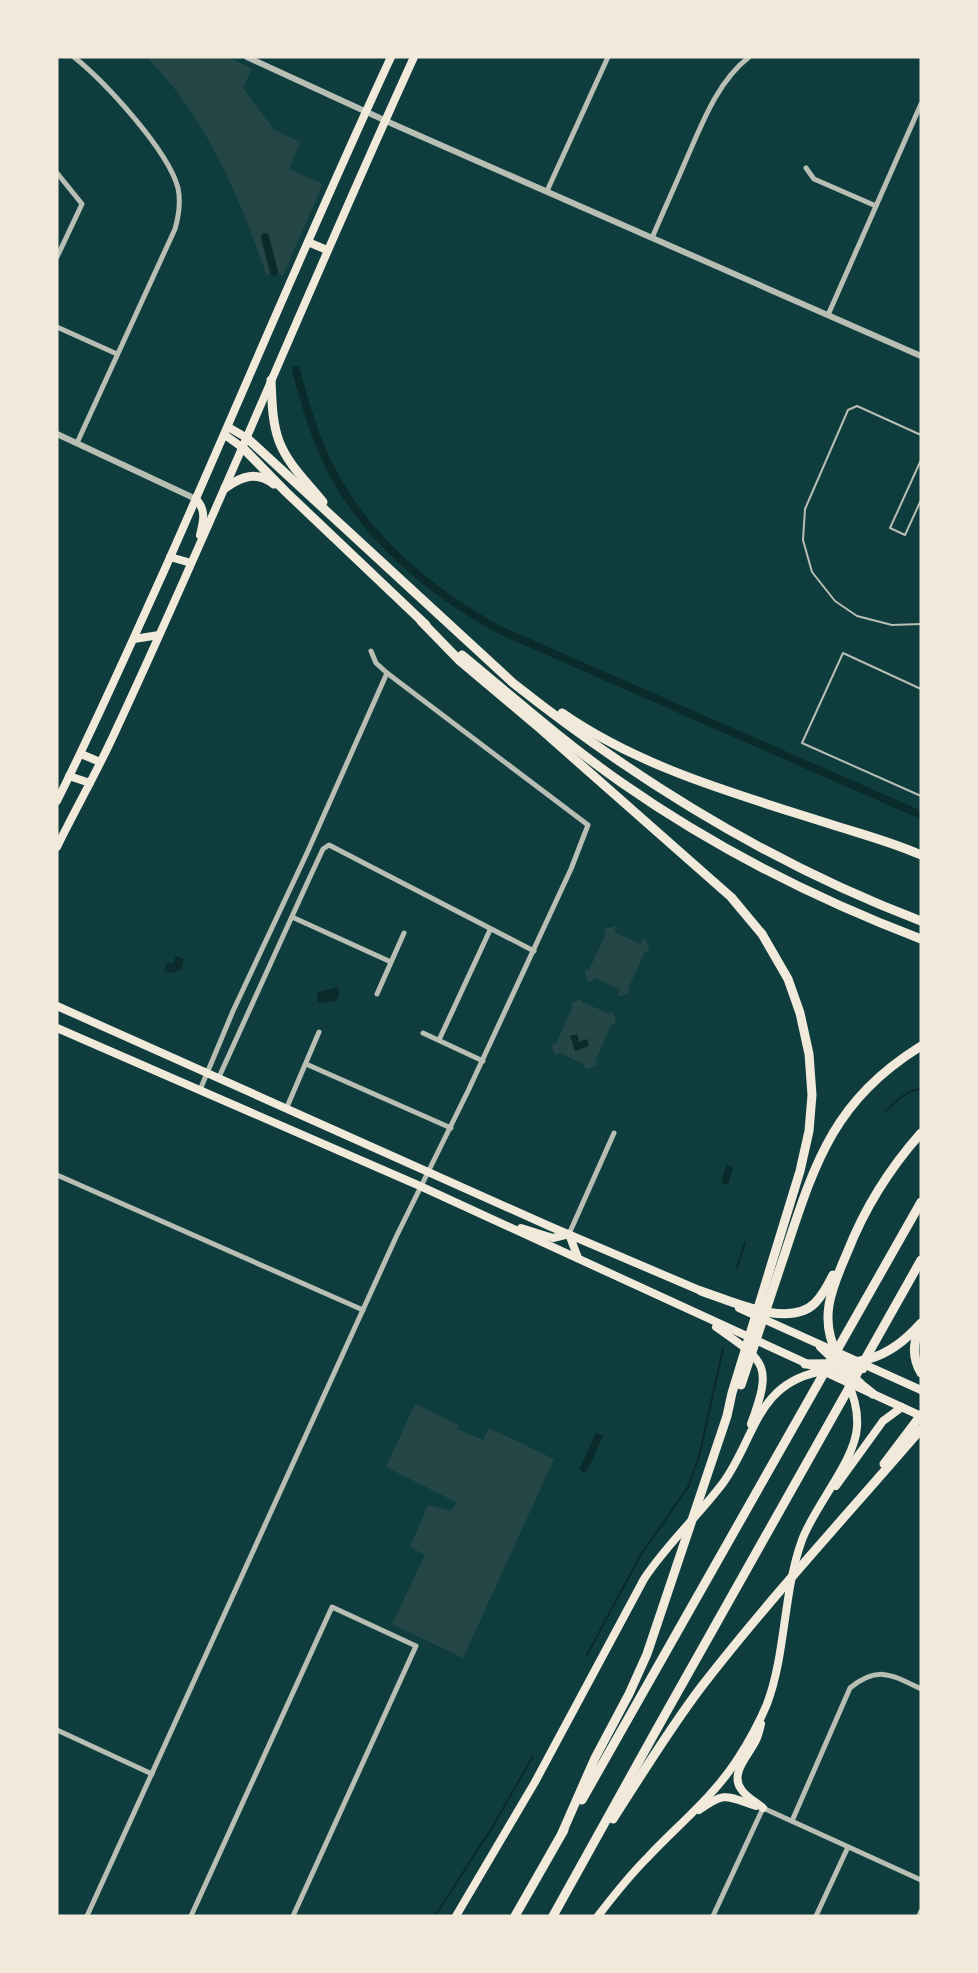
<svg xmlns="http://www.w3.org/2000/svg" width="978" height="1973" font-family="'Roboto Condensed',sans-serif">
<style>
.green{fill:#244646}
.water{fill:#0a2a2b}
.lines{fill:none;stroke-linecap:round;stroke-linejoin:round}
.stream{stroke:#0a2a2b;stroke-width:2}
.canal{stroke:#0a2a2b;stroke-width:8}
.service{stroke:#b8beb3;stroke-width:2}
.minor{stroke:#b8beb3;stroke-width:5}
.tertiary{stroke:#b8beb3;stroke-width:6}
.primary{stroke:#f1e9da;stroke-width:8}
.motorway{stroke:#f1e9da;stroke-width:9}
</style>
<rect width="100%" height="100%" fill="#0f3d3e"/>
<g class="green">
<path d="M 146,57 L 228,57 L 252,69 L 243,88 L 274,130 L 300,142 L 289,169 L 323,184 L 283,275 L 266,274 C 240,198 205,114 146,57 Z"/>
<polygon points="614,926 616,927 614,932 640,944 643,939 646,940 649,948 648,952 645,951 628,989 630,990 629,993 621,996 618,995 620,989 594,978 592,981 590,981 588,983 585,973 586,970 589,970 606,933 604,932 606,929"/>
<polygon points="581,999 582,1002 608,1013 610,1012 613,1013 616,1021 614,1025 611,1024 595,1062 597,1063 596,1066 588,1069 584,1068 585,1065 560,1053 555,1056 552,1046 553,1043 556,1044 573,1006 571,1005 573,1002"/>
<polygon points="415,1404 459,1425 457,1429 483,1440 489,1428 554,1459 463,1658 392,1624 425,1555 410,1547 428,1505 451,1511 456,1502 386,1467"/>
</g>
<g class="water">
<polygon points="176,956 184,959 182,968 174,973 164,971 166,964 173,963"/>
<polygon points="339,987 339,995 336,1001 317,1003 317,992"/>
<polygon points="577,1034 579,1042 587,1039 589,1046 575,1051 570,1036"/>
<polygon points="726,1165 733,1167 728,1185 721,1183"/>
<polygon points="596,1433 603,1436 586,1473 579,1470"/>
</g>
<g class="lines">
<g class="stream">
<path d="M 885,1112 C 895,1102 906,1090 921,1089"/>
<polyline points="737,1268 745,1242"/>
<polyline points="587,1655 640,1556 688,1487 699,1457 723,1349"/>
<polyline points="435,1916 493,1826 533,1756"/>
</g>
<g class="canal">
<polyline points="265,237 274,272"/>
<path d="M 296,370 C 304,401 313,432 327,461 C 362,536 431,593 502,631 L 921,815"/>
</g>
<g class="service">
<polyline points="921,435 857,406 848,410 805,509 803,540 812,572 835,601 857,616 892,625 921,624"/>
<polyline points="921,460 890,528 905,535 921,500"/>
<polyline points="921,689 843,653 802,743 921,796"/>
</g>
<g class="minor">
<path d="M 74,57 C 105,82 168,150 178,188 C 181,202 179,215 175,229 L 77,443"/>
<polyline points="806,168 814,179 876,206"/>
<polyline points="57,173 82,204 57,257"/>
<polyline points="547,191 608,57"/>
<path d="M 652,238 C 663,212 675,186 686,160 C 702,124 717,82 749,57"/>
<polyline points="828,315 921,104"/>
<polyline points="57,327 117,354"/>
<polyline points="292,917 391,962"/>
<polyline points="377,994 404,933"/>
<polyline points="423,1033 483,1061"/>
<polyline points="439,1040 490,930"/>
<polyline points="306,1064 451,1128"/>
<polyline points="219,1077 309,879 323,849 329,845 534,951"/>
<polyline points="200,1090 233,1011 307,853 387,673"/>
<polyline points="287,1107 319,1032"/>
<polyline points="57,1175 363,1310"/>
<polyline points="569,1234 614,1133"/>
<polyline points="57,1730 152,1774"/>
<path d="M 792,1821 L 850,1688 C 878,1665 892,1675 921,1689"/>
<polyline points="87,1916 397,1235 468,1091 571,869 588,825 387,673 376,663 371,651"/>
<polyline points="191,1916 332,1607 416,1646 293,1916"/>
<polyline points="713,1916 763,1808 921,1880"/>
<polyline points="816,1916 848,1847"/>
<polyline points="919,1916 921,1911"/>
</g>
<g class="tertiary">
<polyline points="247,57 395,125 921,356"/>
<polyline points="57,434 196,499"/>
</g>
<g class="primary">
<polyline points="308,242 327,250"/>
<polyline points="228,427 247,438"/>
<polyline points="225,435 243,448"/>
<path d="M 196,499 C 207,511 203,522 200,535"/>
<polyline points="170,557 191,563"/>
<polyline points="134,639 159,635"/>
<polyline points="81,754 100,762"/>
<polyline points="69,776 90,783"/>
<path d="M 57,801 C 95,725 129,648 164,571 C 240,400 312,227 391,57"/>
<path d="M 57,847 C 76,808 98,770 116,730 C 220,507 312,280 414,57"/>
<polyline points="57,1006 549,1226 706,1293"/>
<polyline points="57,1028 420,1186 921,1416"/>
<polyline points="521,1228 553,1238 569,1234"/>
<polyline points="569,1234 578,1258"/>
<polyline points="739,1308 921,1390"/>
<path d="M 716,1327 C 766,1362 773,1364 751,1424"/>
<polyline points="836,1486 883,1421 902,1407"/>
<path d="M 761,1724 C 760,1728 759,1733 757,1738 C 751,1753 729,1772 741,1789 C 746,1797 756,1802 763,1808"/>
<path d="M 699,1810 C 726,1791 726,1796 756,1806"/>
<path d="M 456,1916 L 535,1782 L 644,1579 C 667,1544 698,1516 723,1483 C 755,1439 756,1385 818,1372 C 834,1369 847,1367 863,1369"/>
<path d="M 598,1916 C 614,1895 630,1875 648,1857 C 678,1825 713,1797 737,1760 C 748,1743 759,1723 767,1704 C 786,1654 783,1592 802,1540 C 815,1505 855,1461 857,1427 C 859,1396 842,1366 820,1347"/>
</g>
<g class="motorway">
<path d="M 271,380 C 272,401 272,422 279,441 C 288,465 308,483 323,502"/>
<path d="M 247,438 L 513,683 C 637,781 773,865 921,921"/>
<polyline points="243,448 286,492 426,625"/>
<path d="M 225,488 C 242,476 256,471 274,484"/>
<polyline points="421,621 460,661 536,725 731,897 762,934 788,979 800,1013 809,1054 812,1095 809,1131 800,1171 732,1393 727,1416 647,1654 629,1694 595,1758 562,1833"/>
<path d="M 462,655 C 514,698 566,744 622,783 C 715,848 816,899 921,939"/>
<path d="M 562,713 C 641,768 739,795 830,824 C 861,834 892,842 921,855"/>
<path d="M 701,1291 C 731,1301 789,1329 815,1303 C 823,1295 828,1285 833,1275"/>
<path d="M 920,1327 C 913,1342 912,1358 921,1373"/>
<path d="M 805,1364 C 857,1364 885,1364 921,1323"/>
<path d="M 741,1385 C 756,1340 771,1295 786,1250 C 816,1159 835,1100 921,1046"/>
<path d="M 873,1394 C 844,1373 823,1342 829,1305 C 832,1287 840,1269 847,1253 C 865,1207 889,1169 921,1133"/>
<polyline points="884,1464 921,1415"/>
<polyline points="582,1800 921,1202"/>
<path d="M 613,1819 C 642,1774 670,1728 702,1686 C 771,1597 848,1514 921,1429"/>
<polyline points="515,1916 564,1830"/>
<polyline points="553,1916 658,1727 921,1260"/>
</g>
</g>
<rect width="978" height="1973" fill="none" stroke="#f1e9da" stroke-width="117"/>
</svg>
